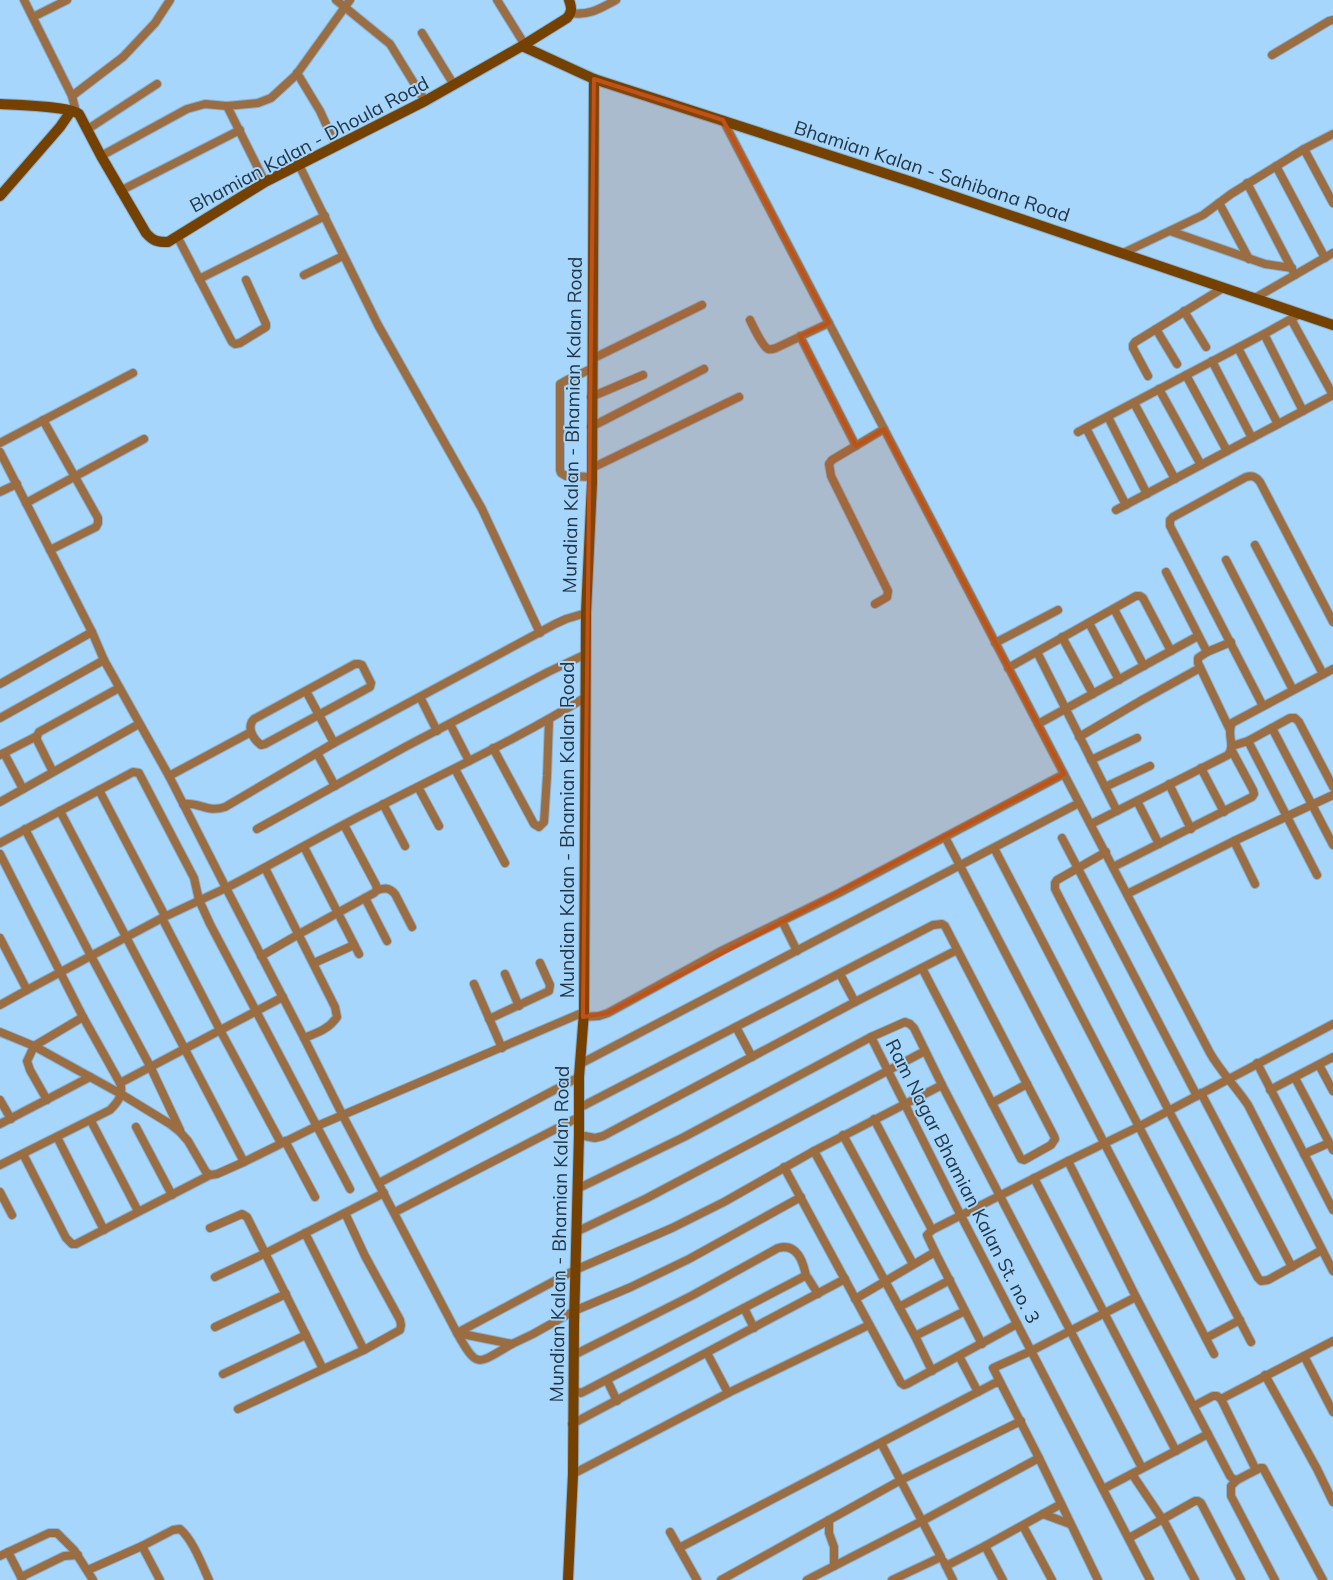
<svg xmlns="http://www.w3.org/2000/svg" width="1333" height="1580" font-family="Mulish,sans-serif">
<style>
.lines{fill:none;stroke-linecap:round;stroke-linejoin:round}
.street-casing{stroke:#8ab3d4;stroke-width:10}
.secondary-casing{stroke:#8ab3d4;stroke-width:12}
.street{stroke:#9b6d43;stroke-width:8}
.secondary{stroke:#754100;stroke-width:10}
.marked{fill:#c05217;fill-opacity:0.2;stroke:#c05217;stroke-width:4;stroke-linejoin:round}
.labels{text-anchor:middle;stroke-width:4;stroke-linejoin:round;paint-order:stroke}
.street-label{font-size:19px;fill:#223544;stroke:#a7d6fc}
</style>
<rect width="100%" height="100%" fill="#a7d6fc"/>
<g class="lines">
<g class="street-casing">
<g id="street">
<polyline points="24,0 72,96 76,112"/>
<polyline points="336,0 390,44 425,101"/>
<polyline points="497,0 525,45"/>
<path d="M 571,13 C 589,16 601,8 616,0"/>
<polyline points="33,17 67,0"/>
<polyline points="422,33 454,85"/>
<polyline points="1272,55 1329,21 1333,20"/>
<polyline points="297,73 320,111 336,146"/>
<polyline points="72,96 123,57 155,23 170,0"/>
<polyline points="227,106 265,182"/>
<polyline points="723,120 1064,774"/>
<polyline points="88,129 157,84"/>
<polyline points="1304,149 1333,203"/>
<polyline points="101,156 187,109 205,104 227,106 258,103 271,98 296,75 350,0"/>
<polyline points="299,165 378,325 482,509 540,633"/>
<polyline points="1276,166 1325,258"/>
<polyline points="1247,183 1295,275"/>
<polyline points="120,191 240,130"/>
<polyline points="1219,203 1249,259"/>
<polyline points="1170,231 1265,264 1292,268"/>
<polyline points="177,236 232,342 235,344 240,343 266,327 266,324 246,280"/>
<polyline points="1123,253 1203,215 1231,194 1304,149 1333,134"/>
<polyline points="304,275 343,256"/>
<polyline points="199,279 325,216"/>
<polyline points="1255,298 1333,253"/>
<polyline points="1184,311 1206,347"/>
<polyline points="1291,319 1333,395"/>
<path d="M 750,320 C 753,326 762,346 768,349 C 771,350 773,349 776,348 L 829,323"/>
<polyline points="1156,329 1177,364"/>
<polyline points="1264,334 1303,411"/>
<polyline points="800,336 856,446"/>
<polyline points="1238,348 1278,424"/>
<polyline points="592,359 702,305"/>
<polyline points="1212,361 1252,438"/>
<polyline points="591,369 567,380 560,384 560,470 561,473 566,476 592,477"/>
<polyline points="1186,375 1227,451"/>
<polyline points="1148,376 1133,348 1133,345 1135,342 1223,288"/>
<polyline points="1159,389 1201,465"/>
<polyline points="591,397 643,375"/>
<polyline points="1134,403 1175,479"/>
<polyline points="1108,417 1147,494"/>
<polyline points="43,420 98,518 98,523 96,527 50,550"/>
<polyline points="591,427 704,369"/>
<polyline points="1086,428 1126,505"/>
<polyline points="1078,432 1264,334 1300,314"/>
<polyline points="0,443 133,373"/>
<path d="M 0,452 L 92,632 L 104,660 L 169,776 L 226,888 C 279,861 330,830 384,804 C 452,769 521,737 586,697"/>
<polyline points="592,468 739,397"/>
<polyline points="0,492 17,484"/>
<polyline points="26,503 144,439"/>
<polyline points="1116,510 1333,395"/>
<polyline points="1255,545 1323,674"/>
<polyline points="1226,560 1293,690"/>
<polyline points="1166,572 1207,652"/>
<polyline points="875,604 887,597 888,591 831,476 829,464 832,460 884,429"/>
<polyline points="1114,609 1144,666"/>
<polyline points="1089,623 1119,680"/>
<polyline points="1062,637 1093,694"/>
<polyline points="995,643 1058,610"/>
<polyline points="1037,652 1117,811"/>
<path d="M 355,664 L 359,664 L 362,665 L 371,683 L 370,687 L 265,744 L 261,745 C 253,739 246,727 254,719 Z"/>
<polyline points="1008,668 1136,596 1140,596 1143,598 1171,651"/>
<polyline points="0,684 92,632"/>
<polyline points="306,691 334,743"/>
<polyline points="420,697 437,731"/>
<path d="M 1263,706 L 1170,526 L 1170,520 L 1173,517 L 1246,477 C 1253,475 1256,477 1260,482 L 1333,622"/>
<polyline points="0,718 104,660"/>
<polyline points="450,724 469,761"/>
<polyline points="1038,724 1198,636"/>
<polyline points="1229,728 1198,663 1198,658 1207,652 1231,642"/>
<polyline points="1272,728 1333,845"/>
<polyline points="1079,737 1142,700 1200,668"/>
<polyline points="1248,741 1317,875"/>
<polyline points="1232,746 1248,741 1290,718 1295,718 1299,722 1333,787"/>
<polyline points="493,748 534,824 539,827 544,822 547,776 549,720"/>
<polyline points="4,753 23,789"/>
<polyline points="317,753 335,786"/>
<polyline points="0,755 37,736"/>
<polyline points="1091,760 1137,738"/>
<polyline points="1201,768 1224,812"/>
<polyline points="455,769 505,863"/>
<polyline points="53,772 37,740 37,736 39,732 119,688"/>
<polyline points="169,776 251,732"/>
<polyline points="1169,784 1191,829"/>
<polyline points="418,787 439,826"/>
<polyline points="1105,787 1150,766"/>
<polyline points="99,790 165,916"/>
<polyline points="1137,801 1159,844"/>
<polyline points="0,802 139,724"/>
<path d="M 183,804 C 200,802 207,813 225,807 L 334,743 L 555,624 L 566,619 L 586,613"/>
<polyline points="383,804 405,846"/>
<polyline points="60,811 244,1162"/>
<path d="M 1091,824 L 1228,755 C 1236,745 1226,734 1232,723 L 1333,669"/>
<polyline points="25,829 91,956 150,1066 180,1130"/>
<polyline points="257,829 405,747 548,672 586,654"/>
<polyline points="945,837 1214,1354"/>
<polyline points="1062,838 1197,1096"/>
<polyline points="1234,841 1255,884"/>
<polyline points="0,843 133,772 139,773 194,878 199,900 210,924 350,1189"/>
<polyline points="304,847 359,954"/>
<polyline points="994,848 1251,1342"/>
<polyline points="1106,852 1057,880 1055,883 1055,889 1169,1111 1258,1278 1261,1281 1268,1280 1322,1250"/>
<path d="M 0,854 L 83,1017 L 120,1083 C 124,1094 118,1102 110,1110 L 0,1165"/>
<polyline points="1113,867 1252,797 1254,794 1253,790 1232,751"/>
<path d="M 265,868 L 335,1007 L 337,1017 C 329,1029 317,1033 304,1038"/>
<path d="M 377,890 C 385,888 389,887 395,894 L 412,927"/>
<polyline points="1127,894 1234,841 1333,795"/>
<polyline points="365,898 387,941"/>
<polyline points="162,918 220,1030 281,1143"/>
<polyline points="782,921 797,951"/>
<polyline points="0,938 27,990 162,918 226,888 304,1038 343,1116 457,1333 512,1344 533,1334 574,1311 631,1287 689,1259 801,1197"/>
<polyline points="261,956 299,934 374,893 377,890 376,885 344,825"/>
<polyline points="314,963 354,945"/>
<polyline points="505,974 519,1006"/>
<polyline points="840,974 855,1002"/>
<polyline points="474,984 502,1048"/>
<polyline points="0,1005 27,990"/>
<path d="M 583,1017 L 599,1016 L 608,1013 L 723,950 L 839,893 L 1064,774 L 1210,1053 C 1221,1072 1236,1087 1248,1105 L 1333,1271"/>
<polyline points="489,1019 549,991 550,985 540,963"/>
<polyline points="736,1027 752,1057"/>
<polyline points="0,1032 34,1046 121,1094 170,1124 180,1132 188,1141 206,1172 210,1175 217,1174 244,1162 317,1126 584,1012"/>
<polyline points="871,1037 905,1022 910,1024 914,1028 942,1085 1142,1468"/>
<polyline points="1257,1063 1333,1210"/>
<path d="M 580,1064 C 746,976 913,891 1079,803"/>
<polyline points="1319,1065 1333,1091"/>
<polyline points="1295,1078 1333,1150"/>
<polyline points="120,1083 283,997"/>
<polyline points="1270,1090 1333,1057"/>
<polyline points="1201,1093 1292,1267"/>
<polyline points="0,1100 11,1119"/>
<polyline points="47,1100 30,1070 27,1061 29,1057 34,1046 83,1017"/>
<polyline points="992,1103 1027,1084"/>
<polyline points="579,1108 933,925 942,924 945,926 1054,1136 1055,1139 1051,1145 1026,1159 1024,1160 1021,1159 922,968"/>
<polyline points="91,1121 138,1211"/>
<polyline points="0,1124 90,1077"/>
<polyline points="136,1127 172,1195"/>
<polyline points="579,1135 595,1138 603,1136 855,1002 957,950"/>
<polyline points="843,1135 913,1264"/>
<polyline points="57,1137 104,1230"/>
<polyline points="285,1141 315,1197"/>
<polyline points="814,1151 915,1336 932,1371"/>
<polyline points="23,1154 66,1238 72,1244 76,1244 210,1175"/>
<polyline points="1304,1154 1329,1143"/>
<polyline points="1068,1161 1136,1297 1230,1476 1233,1479 1237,1480 1260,1468 1263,1468 1323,1580"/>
<polyline points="784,1167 901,1383 904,1385 907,1384 1017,1324"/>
<polyline points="1034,1178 1176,1451"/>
<polyline points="379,1183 579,1077"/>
<polyline points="577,1189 684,1137 871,1037 958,1210 1150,1580"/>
<polyline points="0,1192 12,1215"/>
<polyline points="395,1212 579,1117"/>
<polyline points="210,1228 242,1214 247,1217 323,1369"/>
<polyline points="932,1230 1068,1161 1138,1127 1333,1024"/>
<polyline points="576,1232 647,1198 925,1051"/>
<polyline points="305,1233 364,1350"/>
<polyline points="935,1252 982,1344"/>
<polyline points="215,1277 266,1253 384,1193"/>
<polyline points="855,1299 935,1252 927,1235 932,1230 874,1119"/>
<polyline points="899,1307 950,1280"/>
<polyline points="744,1308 754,1328"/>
<polyline points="215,1327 286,1294"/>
<polyline points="915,1336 965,1311"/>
<polyline points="1206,1338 1240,1320"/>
<path d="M 512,1344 C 477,1364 478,1370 457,1333 L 575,1270 L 672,1228 L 724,1202 L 814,1151 L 942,1085"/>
<polyline points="707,1353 728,1393"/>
<path d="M 574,1355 L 693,1295 L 778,1248 C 797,1243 803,1261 806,1276"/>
<polyline points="959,1356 978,1392"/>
<polyline points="1304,1356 1333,1412"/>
<polyline points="223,1374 306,1335"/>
<polyline points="1265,1375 1317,1469 1333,1502"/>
<polyline points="607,1380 617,1401"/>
<polyline points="573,1390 581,1393 587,1390 803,1277 806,1276 808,1278 818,1294"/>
<polyline points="1221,1399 1333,1341"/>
<polyline points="1194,1406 1213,1396 1217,1396 1221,1399 1256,1470"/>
<polyline points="238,1409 364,1350 400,1330 401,1325 400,1320 365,1256 345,1213"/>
<polyline points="572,1424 845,1279"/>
<polyline points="881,1443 941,1557 892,1580"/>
<polyline points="573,1474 728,1393 869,1325"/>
<polyline points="1132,1474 1165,1523 1195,1580"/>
<polyline points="1237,1480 1231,1486 1231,1496 1275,1580"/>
<polyline points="1103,1489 1208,1434"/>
<polyline points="1043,1514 1070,1524"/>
<polyline points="829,1520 829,1533 834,1547 834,1566"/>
<polyline points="1023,1526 1052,1580"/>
<polyline points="670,1532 697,1580"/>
<polyline points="1129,1538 1195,1501 1198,1501 1201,1503 1241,1580"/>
<polyline points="142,1546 160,1580"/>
<polyline points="985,1546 1003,1580"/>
<polyline points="679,1548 995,1383 1000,1383"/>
<polyline points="8,1552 22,1579"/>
<polyline points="0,1556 49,1533 57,1533 74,1550 93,1580"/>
<polyline points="944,1562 953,1580"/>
<polyline points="946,1566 985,1546 1061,1504"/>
<path d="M 88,1570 L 142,1546 L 173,1530 L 180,1529 C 193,1540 202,1565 209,1580"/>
<polyline points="21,1577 64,1556 78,1555"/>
<polyline points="721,1580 901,1480 1021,1421"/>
<polyline points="807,1580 922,1521 1039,1458"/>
<polyline points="1098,1580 1039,1458 993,1368 1031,1351 1136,1297"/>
</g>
</g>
<g class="secondary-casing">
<g id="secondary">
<polyline points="522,46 594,79 915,183 1333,325"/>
<path d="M 0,104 C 16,105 68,106 79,114 L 101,156 L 146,233 C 153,241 157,242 168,242 L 265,182 L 425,101 L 522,46 L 567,18 C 572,12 572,8 569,0"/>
<polyline points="0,196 60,127 71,111"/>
<polyline points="568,1580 573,1474 574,1324 579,1135 579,1077 584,1012 586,613 592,483 594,79"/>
</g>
</g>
<use href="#street" class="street"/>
<use href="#secondary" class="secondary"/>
</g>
<path class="marked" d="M 594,79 L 723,120 L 829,323 L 800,336 L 856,446 L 884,429 L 1064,774 L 608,1013 L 583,1017 Z"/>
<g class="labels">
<g class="street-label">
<text transform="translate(309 144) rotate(-28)" y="7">Bhamian Kalan - Dhoula Road</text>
<text transform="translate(932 171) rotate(18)" y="7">Bhamian Kalan - Sahibana Road</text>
<text transform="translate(572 425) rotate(-89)" y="7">Mundian Kalan - Bhamian Kalan Road</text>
<text transform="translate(567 830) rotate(-90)" y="7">Mundian Kalan - Bhamian Kalan Road</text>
<text transform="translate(963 1181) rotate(63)" y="7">Ram Nagar Bhamian Kalan St. no. 3</text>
<text transform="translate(559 1234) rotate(-89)" y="7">Mundian Kalan - Bhamian Kalan Road</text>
</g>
</g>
</svg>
